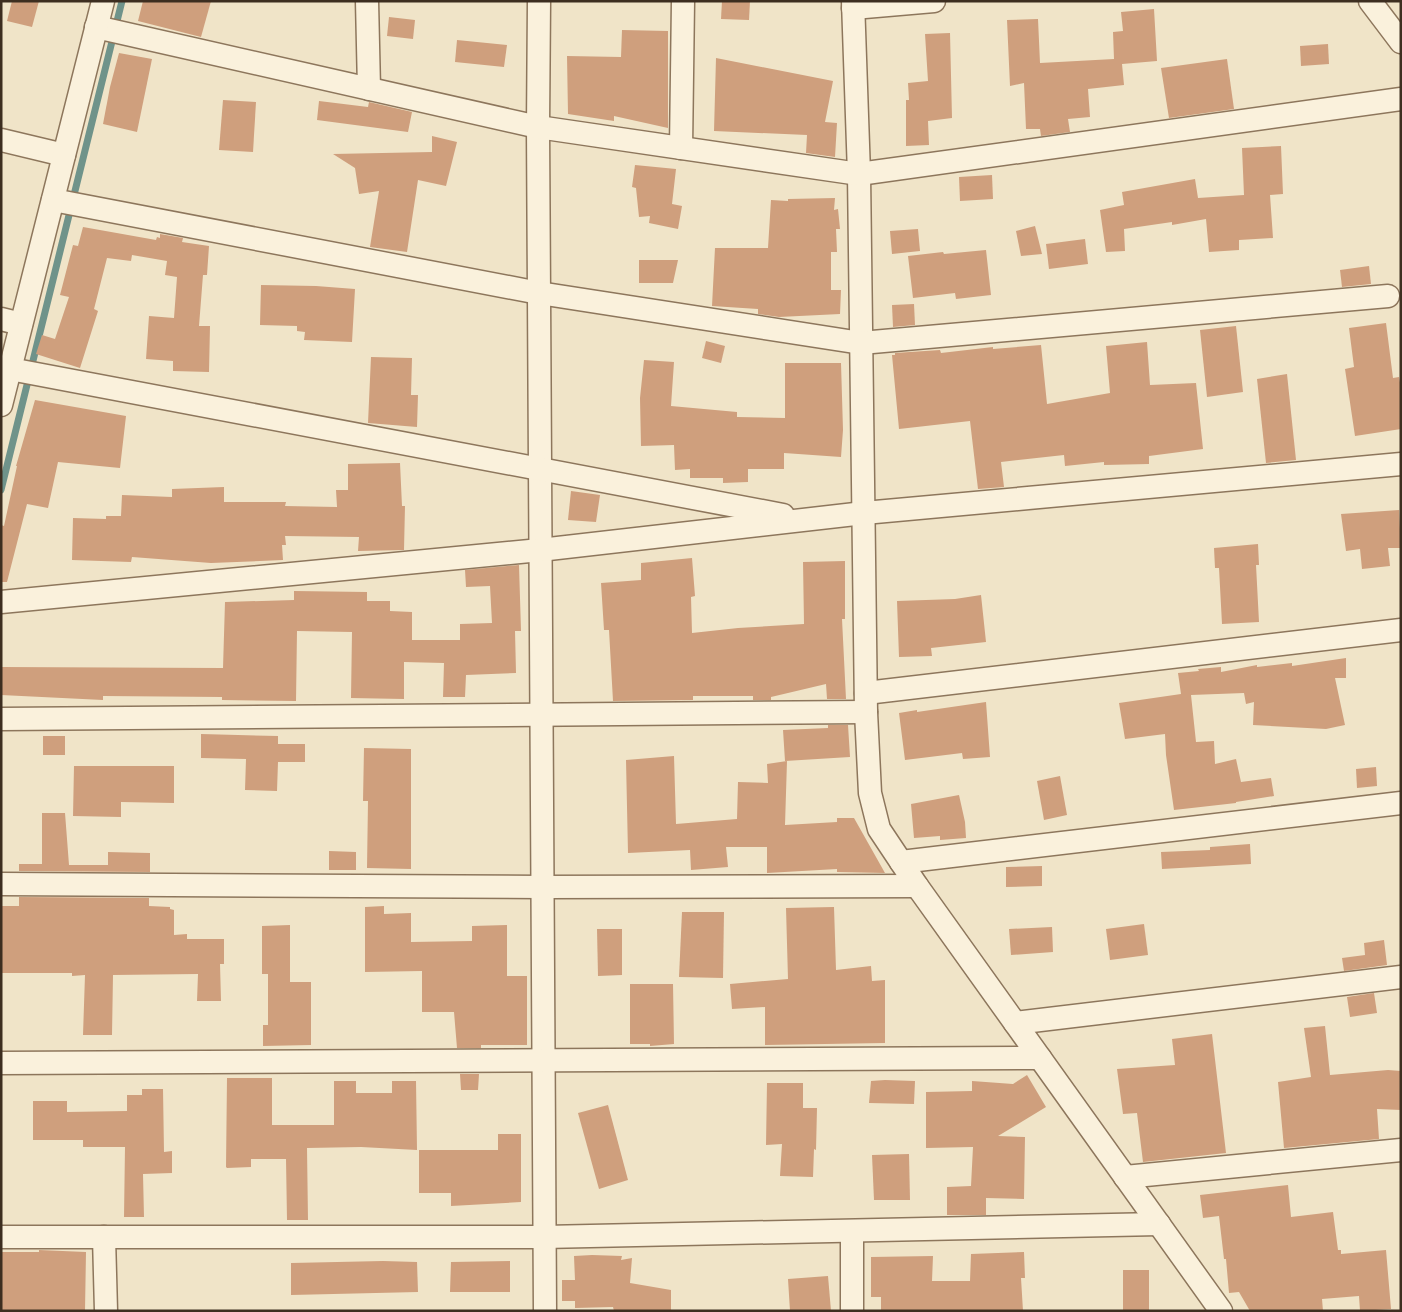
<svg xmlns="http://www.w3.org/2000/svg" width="1402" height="1312" font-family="'Libre Baskerville',serif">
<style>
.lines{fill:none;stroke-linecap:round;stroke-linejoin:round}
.stream{stroke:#6f938a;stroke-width:7}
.building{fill:#cf9f7d}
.minor-casing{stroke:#8d765c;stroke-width:25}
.minor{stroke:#faf1dc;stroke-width:22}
</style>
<rect width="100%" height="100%" fill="#f0e4c8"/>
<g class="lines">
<polyline class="stream" points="1,490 122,1"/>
</g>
<g class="building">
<polygon points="12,1 39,1 32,27 7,21"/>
<polygon points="143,1 211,1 201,37 138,21"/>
<polygon points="722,1 750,1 749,20 721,19"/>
<polygon points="1154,9 1157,61 1122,64 1124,85 1088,89 1090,117 1068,119 1070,132 1041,136 1040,129 1026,129 1024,83 1010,86 1007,20 1038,19 1040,63 1114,59 1113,32 1123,31 1121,12"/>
<polygon points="389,17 415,20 413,39 387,36"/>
<polygon points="622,30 668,31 668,128 614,116 614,121 568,114 567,56 621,57"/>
<polygon points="950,33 952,118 928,121 929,145 906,146 906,100 909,100 908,83 928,81 925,34"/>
<polygon points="457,40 507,45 504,67 455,62"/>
<polygon points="1328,44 1329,64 1301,66 1300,46"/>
<polygon points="119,53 152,59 137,132 103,124 110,87"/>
<polygon points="716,58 833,81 825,122 837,123 835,157 806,153 807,135 714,131"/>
<polygon points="1227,59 1234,109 1169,118 1161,68"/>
<polygon points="223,100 256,102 253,152 219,150"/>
<polygon points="319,101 368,107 369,102 412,112 408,132 317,120"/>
<polygon points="432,136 457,142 446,186 418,180 407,252 370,247 379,191 359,194 355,168 333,154 432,152"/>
<polygon points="1281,146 1283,194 1270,195 1273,238 1239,240 1239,250 1209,252 1206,219 1172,225 1172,222 1124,229 1125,251 1106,252 1100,210 1124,205 1122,192 1195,179 1198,198 1244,195 1242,148"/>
<polygon points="635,165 676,169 672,204 682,206 678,229 649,223 650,216 639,217 636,188 632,187"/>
<polygon points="992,175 993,199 960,201 959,177"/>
<polygon points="835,198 834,210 838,209 840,229 836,229 837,252 831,252 831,290 841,290 840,314 779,317 758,314 758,309 712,306 715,248 768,248 771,200 788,201 788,199"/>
<polygon points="1035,226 1042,254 1021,256 1016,231"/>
<polygon points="83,227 156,240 157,237 160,238 160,234 183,238 182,242 209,246 207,275 203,275 199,326 210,326 209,372 173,371 173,361 146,359 149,316 174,318 177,277 165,275 167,261 132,255 131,261 107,258 94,309 98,311 80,368 36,354 42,335 55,339 69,297 60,295 73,245 78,246"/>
<polygon points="918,229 920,251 892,254 890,231"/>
<polygon points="1085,239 1088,264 1049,269 1046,244"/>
<polygon points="986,250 991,295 956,299 955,293 913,298 908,256 943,252 944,254"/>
<polygon points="639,260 678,260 673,283 639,283"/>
<polygon points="1369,266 1371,284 1342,287 1340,270"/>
<polygon points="261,285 316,286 355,289 352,342 304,340 305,332 297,331 297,326 260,325"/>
<polygon points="914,304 915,325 893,327 892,305"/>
<polygon points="1386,323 1393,378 1399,377 1401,388 1401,429 1355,436 1345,369 1354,367 1349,328"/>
<polygon points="1236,326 1243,392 1207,397 1200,330"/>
<polygon points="706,341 725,346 721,363 702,358"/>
<polygon points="1147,342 1150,385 1196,383 1203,449 1149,456 1149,464 1104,465 1104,462 1065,466 1064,455 1001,462 1004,487 978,489 970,421 899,429 892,355 895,355 895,353 940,350 941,353 993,347 993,349 1041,345 1047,404 1110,393 1106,346"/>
<polygon points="371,357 412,358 411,395 418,395 417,427 368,423"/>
<polygon points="644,360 674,362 671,406 737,412 737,417 785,418 785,363 841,363 843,430 841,457 784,453 784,469 748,469 748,482 723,483 723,478 690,478 690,469 675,470 674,445 641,446 640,398"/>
<polygon points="1287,374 1296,460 1266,463 1257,379"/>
<polygon points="35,400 126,416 120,468 58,462 48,508 27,504 7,582 1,582 1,525 4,526 17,466 16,466"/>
<polygon points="400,463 402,506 405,506 404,550 358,551 359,537 285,536 286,545 282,545 283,560 211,563 132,557 131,562 72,560 73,518 106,519 106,516 121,516 122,495 172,497 172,489 224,487 224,502 286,502 285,506 337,507 336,490 348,490 348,464"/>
<polygon points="571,491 600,495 596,522 568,520"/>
<polygon points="1399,510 1401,548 1388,548 1390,566 1362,569 1360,549 1346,551 1341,514"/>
<polygon points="1258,544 1259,565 1256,565 1259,622 1222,624 1219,568 1215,568 1214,548"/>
<polygon points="692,558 695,596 691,597 692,633 738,628 804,624 803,562 845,561 845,619 842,619 846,699 827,699 826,684 771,697 771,700 753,700 753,696 693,696 693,700 613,701 609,630 604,630 601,583 641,580 641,563"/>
<polygon points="519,565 521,631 515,631 516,673 466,675 465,697 443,697 444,663 404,662 404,699 351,698 352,632 297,631 296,701 222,700 222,697 103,696 103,700 1,695 1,667 223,668 225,602 294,600 294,591 367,592 367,601 390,601 390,611 412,612 412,640 460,640 460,624 492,623 490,586 466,587 465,570"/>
<polygon points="981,595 986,642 931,648 932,656 899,657 897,601 955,599"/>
<polygon points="1346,658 1346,678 1335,678 1345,725 1326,729 1253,725 1254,702 1246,704 1244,693 1191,695 1196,742 1214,741 1215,764 1236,759 1241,782 1271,778 1274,796 1236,802 1236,803 1174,810 1166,755 1165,734 1125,739 1119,703 1181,694 1178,673 1199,671 1198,669 1221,667 1221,672 1257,665 1257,667 1292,663 1292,666"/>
<polygon points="986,702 990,757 963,759 962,753 905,760 899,713 917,710 917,712"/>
<polygon points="828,725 848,725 850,757 785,761 783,730 828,728"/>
<polygon points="201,734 278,736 278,744 305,744 305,762 278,762 277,791 245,790 246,759 201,758"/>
<rect x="43" y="736" width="22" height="19"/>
<polygon points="364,748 411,749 411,869 367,868 368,801 363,801"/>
<polygon points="674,756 676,824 737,819 738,782 768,783 767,764 787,761 785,825 837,822 837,818 854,818 885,873 837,872 837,869 767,873 767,847 726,847 728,867 691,870 690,850 628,853 626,760"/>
<polygon points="74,766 174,766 174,803 121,802 121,817 73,816"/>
<polygon points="1376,767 1377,786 1357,788 1356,769"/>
<polygon points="1060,776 1067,815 1044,820 1037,781"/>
<polygon points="959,795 965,822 966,838 940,840 940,836 914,838 911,804"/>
<polygon points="42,813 65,813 69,865 108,865 108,852 150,853 150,872 19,871 19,864 42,864"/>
<polygon points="1250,844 1251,864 1162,869 1161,852 1210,850 1210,847"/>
<polygon points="329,851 356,852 356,870 329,870"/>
<polygon points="1042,866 1042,886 1006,887 1006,867"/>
<polygon points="19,897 149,898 149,906 170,907 170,909 174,910 174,935 187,934 187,939 224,939 224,964 220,964 221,1001 197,1001 198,974 113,975 112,1035 83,1035 85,975 72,976 72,973 1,973 1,906 19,906"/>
<polygon points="384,906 384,914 411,913 411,942 472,941 472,926 507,925 507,976 527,976 527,1045 481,1045 481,1048 457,1048 454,1012 422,1012 422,971 365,972 365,907"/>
<polygon points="834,907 836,970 871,966 872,981 885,980 885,1043 765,1045 765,1007 732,1009 730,984 788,979 786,908"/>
<polygon points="682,912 724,912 723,978 679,977"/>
<polygon points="1144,924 1148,955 1110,960 1106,929"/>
<polygon points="290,925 290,982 311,982 311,1045 263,1046 263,1025 268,1025 268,974 262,974 262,926"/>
<polygon points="1052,927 1053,952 1011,955 1009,929"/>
<polygon points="597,929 622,929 622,975 598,976"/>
<polygon points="1384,940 1387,965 1344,971 1342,958 1365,955 1364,943"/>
<polygon points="630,984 673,984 674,1044 650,1046 650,1044 630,1044"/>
<polygon points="1374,993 1377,1013 1350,1017 1347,997"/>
<polygon points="1325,1026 1330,1075 1388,1070 1401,1071 1401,1110 1377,1109 1379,1139 1284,1148 1278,1082 1311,1077 1304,1028"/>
<polygon points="1212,1034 1226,1153 1143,1162 1137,1113 1123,1114 1117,1069 1175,1065 1172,1039"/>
<polygon points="460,1074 479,1074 478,1090 461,1090"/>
<polygon points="1027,1075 1046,1107 998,1136 1025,1137 1024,1199 986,1198 986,1215 947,1215 947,1187 971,1186 973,1147 926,1148 926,1092 972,1091 972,1081 1013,1084"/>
<polygon points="227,1078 272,1078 272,1125 334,1125 334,1081 356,1081 356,1093 392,1093 392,1081 416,1081 417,1150 361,1147 307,1148 308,1220 287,1220 286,1159 251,1159 251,1167 227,1168 226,1167"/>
<polygon points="885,1080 915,1081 914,1104 869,1103 871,1081"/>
<polygon points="767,1083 803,1083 803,1108 817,1108 816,1150 814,1149 813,1177 780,1176 782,1144 766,1145"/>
<polygon points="142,1089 163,1089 164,1152 172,1151 172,1173 143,1174 144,1217 124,1217 125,1147 83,1147 83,1140 33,1140 33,1101 67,1101 67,1112 127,1111 127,1095 142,1095"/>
<polygon points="608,1105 628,1180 599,1189 578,1113"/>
<polygon points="498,1134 521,1134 521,1202 451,1206 451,1193 419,1193 419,1150 498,1150"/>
<polygon points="909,1154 910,1200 874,1200 872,1155"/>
<polygon points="1288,1185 1291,1217 1333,1212 1338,1250 1341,1250 1341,1254 1386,1250 1391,1309 1360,1311 1359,1296 1322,1299 1323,1311 1250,1311 1239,1292 1229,1293 1226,1259 1224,1259 1219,1216 1203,1218 1200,1195"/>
<polygon points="39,1250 86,1252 85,1311 1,1311 1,1252 39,1252"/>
<polygon points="1024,1252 1025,1278 1021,1278 1023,1311 881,1311 881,1297 871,1297 871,1257 933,1256 932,1281 970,1281 971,1254"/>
<polygon points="592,1255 622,1256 621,1260 632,1258 630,1283 671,1290 671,1311 614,1311 613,1307 575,1308 575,1301 562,1301 562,1280 575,1280 574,1256"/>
<polygon points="383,1261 417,1262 418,1292 291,1295 291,1263"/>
<polygon points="510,1261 510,1292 450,1292 451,1262"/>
<rect x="1123" y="1270" width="26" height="41"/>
<polygon points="828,1276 831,1311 790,1311 788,1279"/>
</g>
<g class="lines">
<g class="minor-casing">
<g id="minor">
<polyline points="367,1 369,89"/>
<polyline points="539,1 538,127 545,1311"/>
<polyline points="853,1 859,174 866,712 870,793 879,829 917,886 1221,1311"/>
<polyline points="1370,1 1401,42"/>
<polyline points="853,8 934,1"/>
<polyline points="96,27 538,127 859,174 1401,99"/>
<polyline points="1,140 64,155"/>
<polyline points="681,148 683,1"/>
<polyline points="53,200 539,293 861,343 1388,296"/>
<polyline points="1,319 21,324"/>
<polyline points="10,369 783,515"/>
<polyline points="1,405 103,1"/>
<polyline points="1,602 540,550 864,513 1401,464"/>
<polyline points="866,693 1401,630"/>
<polyline points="1,719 866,712"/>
<polyline points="901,862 1401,803"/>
<polyline points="1,884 542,887 917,886"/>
<polyline points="1015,1023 1401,977"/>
<polyline points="1,1063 1040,1058"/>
<polyline points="1125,1177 1401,1150"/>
<polyline points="852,1232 852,1311"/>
<polyline points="1,1237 544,1237 1159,1224"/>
<polyline points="104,1237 106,1311"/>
</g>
</g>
<use href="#minor" class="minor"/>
</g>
<rect width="1402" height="1312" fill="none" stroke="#3d2e20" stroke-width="5"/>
</svg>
